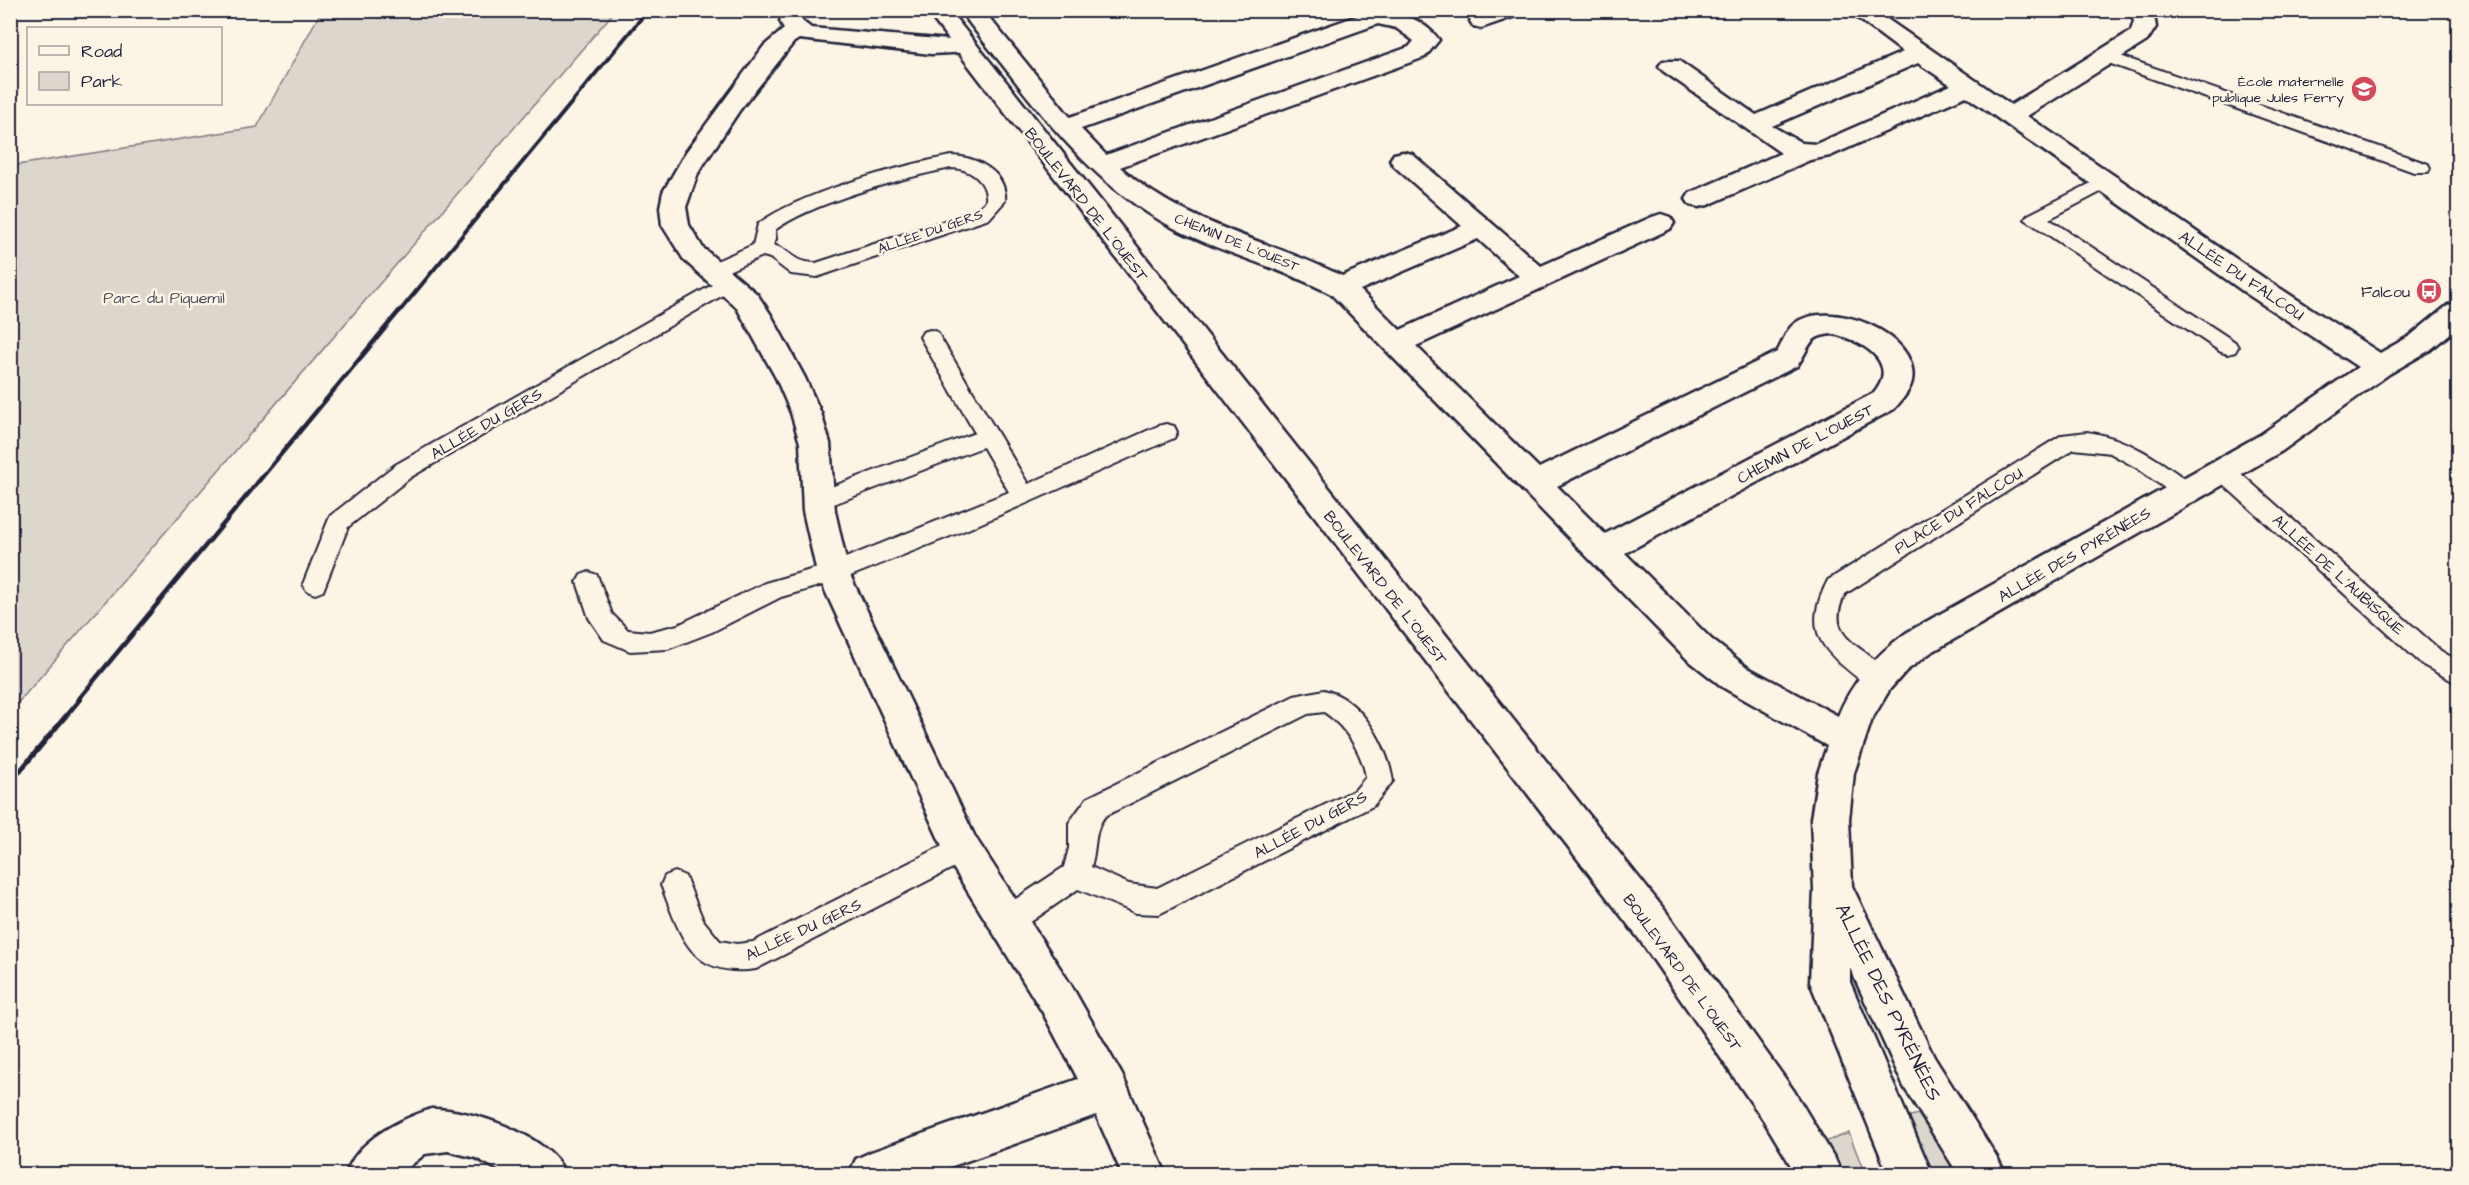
<svg xmlns="http://www.w3.org/2000/svg" width="2469" height="1185" font-family="'Architects Daughter',sans-serif">
<style>
.green{fill:#dcd6cc;stroke:#7f7c84;stroke-width:1.5}
.lines{fill:none;stroke-linecap:round;stroke-linejoin:round}
.lane-casing{stroke:#22223b;stroke-width:4}
.street-casing{stroke:#22223b;stroke-width:5}
.secondary-casing{stroke:#22223b;stroke-width:5}
.lane{fill:#fcf5e5;fill-rule:evenodd}
.street{fill:#fcf5e5;fill-rule:evenodd}
.secondary{fill:#fcf5e5;fill-rule:evenodd}
.rail-far2{stroke:#22223b;stroke-width:4}
.rail-far1{stroke:#22223b;stroke-width:4.5}
.rail{stroke:#22223b;stroke-width:5}
.labels{text-anchor:middle;stroke-width:5;stroke-linejoin:round;paint-order:stroke}
.far-poi-label{font-size:14px;fill:#22223b;stroke:#fcf5e5;text-anchor:end}
.far-street-label{font-size:14px;fill:#22223b;stroke:#fcf5e5}
.street-label{font-size:16px;fill:#22223b;stroke:#fcf5e5}
.poi-label{font-size:16px;fill:#22223b;stroke:#fcf5e5;text-anchor:end}
.park-label{font-size:16px;fill:#504f5f;stroke:#fcf5e5}
.near-street-label{font-size:20px;fill:#22223b;stroke:#fcf5e5}
</style>
<rect width="100%" height="100%" fill="#fcf5e5"/>
<filter id="ink" filterUnits="userSpaceOnUse"><feTurbulence type="fractalNoise" baseFrequency=".0167" numOctaves="2"/><feDisplacementMap in="SourceGraphic" scale="12" xChannelSelector="R" yChannelSelector="G"/><feConvolveMatrix kernelMatrix="1 2 1 2 8 2 1 2 1" color-interpolation-filters="sRGB"/></filter>
<g filter="url(#ink)">
<g class="green">
<polygon points="322,10 615,11 11,711 11,166 257,127"/>
<polygon points="1918,1114 1957,1174 1926,1174 1903,1118"/>
<polygon points="1849,1133 1865,1174 1846,1174 1825,1142"/>
</g>
<g class="lines">
<g class="lane-casing">
<g id="lane">
<polygon points="2106,51 2428,164 2430,168 2428,172 2414,172 2100,60 2098,56 2100,52"/>
<path d="M 951,156 C 975,156 1008,172 1005,201 L 989,219 L 817,277 L 791,274 L 770,258 L 763,256 L 712,278 L 705,276 L 702,271 L 705,266 L 753,245 L 758,224 C 800,193 898,166 951,156 ZM 951,168 C 969,168 988,181 986,201 L 975,211 L 816,263 C 790,262 794,251 773,245 L 776,239 L 775,230 C 811,203 905,177 951,168 Z"/>
<polygon points="2105,176 2112,178 2114,182 2112,186 2049,219 2235,342 2238,347 2235,352 2228,354 2221,352 2025,219 2028,215"/>
<polygon points="728,276 735,278 738,283 735,288 411,477 348,527 323,591 315,594 307,591 303,584 330,516 395,465"/>
<polygon points="930,330 937,332 1028,484 1158,426 1166,424 1174,426 1177,432 1174,438 968,529 843,579 781,597 712,632 668,649 630,651 604,640 589,618 577,582 581,575 589,572 597,575 612,614 628,630 649,632 678,625 765,583 828,565 1009,492 983,447 818,510 810,507 807,501 810,495 975,433 920,337 923,332"/>
<path d="M 2087,432 C 2129,438 2159,460 2193,485 L 2196,491 L 2193,497 L 2185,500 L 2177,497 L 2137,468 L 2110,453 L 2074,449 L 1845,594 C 1820,645 1874,645 1891,679 L 1887,687 L 1878,690 L 1869,687 C 1827,653 1799,636 1828,580 L 2062,435 Z"/>
<polygon points="2222,462 2230,464 2441,651 2458,661 2458,684 2423,665 2214,476 2211,470 2214,464"/>
<path d="M 1324,690 C 1362,699 1387,745 1393,781 L 1373,806 L 1159,914 L 1136,913 L 1078,889 L 1019,930 L 1009,933 L 999,930 L 995,920 L 999,910 L 1064,867 L 1069,848 L 1069,823 L 1087,798 L 1294,696 ZM 1324,712 C 1345,726 1362,752 1366,777 L 1355,790 L 1157,888 L 1129,884 L 1091,867 C 1097,848 1093,831 1105,816 L 1308,714 Z"/>
<path d="M 962,836 L 972,840 L 976,849 L 972,858 L 756,969 C 690,978 681,936 661,885 L 665,876 L 675,872 L 685,876 L 703,920 L 720,941 L 737,944 L 753,942 Z"/>
</g>
</g>
<g class="street-casing">
<g id="street">
<polygon points="784,10 804,10 802,21 811,28 972,42 976,47 972,52 931,54 799,39 794,42 739,111 698,173 686,207 689,225 703,248 757,294 771,315 805,378 821,413 830,443 835,511 849,573 975,837 1071,985 1122,1075 1166,1174 1122,1174 1096,1115 930,1174 849,1174 856,1159 871,1152 1078,1079 1043,1013 949,861 817,573 803,511 800,443 791,413 776,378 737,308 684,260 662,225 660,207 663,192 686,152 764,46 784,29 780,21"/>
<path d="M 960,10 L 983,10 L 1070,117 L 1368,12 C 1392,6 1425,20 1439,40 L 1425,57 L 1120,167 C 1184,225 1267,239 1342,276 L 1462,226 L 1394,166 L 1390,160 L 1394,154 L 1403,152 L 1412,154 L 1541,266 L 1652,217 L 1661,214 L 1670,217 L 1674,223 L 1670,229 L 1416,346 L 1539,468 L 1777,352 C 1783,343 1785,331 1794,324 C 1827,297 1921,333 1912,381 C 1910,391 1901,401 1894,409 L 1625,553 L 1711,639 L 1748,668 L 1838,716 C 1852,681 1876,655 1906,633 L 2260,435 L 2358,367 L 2247,294 L 1966,96 L 1830,156 L 1810,160 L 1708,205 L 1699,207 L 1690,205 L 1686,199 L 1690,193 L 1781,153 L 1663,71 L 1659,66 L 1663,61 L 1679,61 L 1756,115 L 1903,52 L 1847,10 L 1874,10 L 2011,105 L 2131,31 L 2134,21 L 2130,10 L 2153,10 L 2156,27 L 2147,41 L 2027,116 L 2267,280 L 2380,353 L 2410,336 L 2448,305 L 2458,303 L 2458,327 L 2430,350 L 2389,374 L 2282,451 L 1930,653 L 1906,671 L 1890,689 L 1872,719 L 1854,773 L 1849,819 L 1852,886 L 1934,1057 L 1998,1159 L 2005,1174 L 1958,1174 L 1904,1087 L 1850,968 L 1850,982 L 1932,1174 L 1888,1174 L 1810,982 L 1814,890 L 1811,819 L 1818,773 L 1827,746 L 1724,688 L 1687,659 L 1331,294 C 1280,267 1223,254 1172,227 C 1102,190 1052,129 1005,68 C 990,49 974,30 960,10 ZM 1378,24 L 1396,28 L 1414,41 L 1409,47 L 1106,155 L 1081,129 ZM 1918,63 L 1951,85 L 1816,144 L 1802,143 L 1772,126 ZM 1478,239 L 1519,276 L 1400,330 L 1360,290 ZM 1834,334 C 1862,341 1900,362 1874,393 L 1605,534 L 1557,486 L 1797,366 C 1811,347 1807,335 1834,334 Z"/>
<polygon points="1489,10 1522,10 1519,15 1481,28 1473,26 1470,21 1473,16"/>
<path d="M 431,1109 C 469,1108 552,1136 565,1174 L 506,1174 L 476,1158 L 448,1151 L 425,1154 L 400,1174 L 346,1174 C 357,1140 399,1120 431,1109 Z"/>
</g>
</g>
<g class="secondary-casing">
<polygon id="secondary" points="926,10 949,10 1667,913 1794,1091 1835,1159 1842,1174 1796,1174 1764,1121 1639,939"/>
</g>
<use href="#lane" class="lane"/>
<use href="#street" class="street"/>
<use href="#secondary" class="secondary"/>
<polyline class="rail-far2" points="399,312 648,10"/>
<polyline class="rail-far1" points="78,700 400,310"/>
<polyline class="rail" points="10,783 80,699"/>
</g>
</g>
<defs>
<g id="school-disc" transform="scale(1.35)"><circle r="9.5" fill="#d1495b" stroke="#fcf5e5"/><path d="M0-5L7-2L0 1L-7-2ZM-4 1L0 2.5L4 1V4Q0 6-4 4Z" fill="#fff"/></g>
<g id="bus-disc" transform="scale(1.35)"><circle r="9.5" fill="#d1495b" stroke="#fcf5e5"/><path d="M-5-6H5V4H4V6H2V4H-2V6H-4V4H-5ZM-3.5-4V0h7V-4ZM-3.5 1.2v1.5H-2V1.2ZM2 1.2v1.5H3.5V1.2Z" fill="#fff"/></g>
</defs>
<g fill-rule="evenodd">
<use href="#school-disc" x="2364" y="89"/>
<use href="#bus-disc" x="2429" y="291"/>
</g>
<g class="labels">
<g class="far-poi-label">
<text x="2344" y="86">École maternelle<tspan x="2344" dy="16">publique Jules Ferry</tspan></text>
</g>
<g class="far-street-label">
<text transform="translate(930 231) rotate(-19)" y="5">ALLÉE DU GERS</text>
<text transform="translate(1237 242) rotate(22)" y="5">CHEMIN DE L'OUEST</text>
</g>
<g class="street-label">
<text transform="translate(1087 204) rotate(52)" y="6">BOULEVARD DE L'OUEST</text>
<text transform="translate(2242 275) rotate(34)" y="6">ALLÉE DU FALCOU</text>
<text transform="translate(486 423) rotate(-30)" y="6">ALLÉE DU GERS</text>
<text transform="translate(1805 443) rotate(-28)" y="6">CHEMIN DE L'OUEST</text>
<text transform="translate(1958 510) rotate(-32)" y="6">PLACE DU FALCOU</text>
<text transform="translate(2074 554) rotate(-30)" y="6">ALLÉE DES PYRÉNÉES</text>
<text transform="translate(2339 574) rotate(42)" y="6">ALLÉE DE L'AUBISQUE</text>
<text transform="translate(1386 587) rotate(52)" y="6">BOULEVARD DE L'OUEST</text>
<text transform="translate(1310 824) rotate(-28)" y="6">ALLÉE DU GERS</text>
<text transform="translate(803 929) rotate(-25)" y="6">ALLÉE DU GERS</text>
<text transform="translate(1683 972) rotate(54)" y="6">BOULEVARD DE L'OUEST</text>
</g>
<g class="poi-label">
<text x="2410" y="297">Falcou</text>
</g>
<g class="park-label">
<text x="164" y="303">Parc du Piquemil</text>
</g>
<g class="near-street-label">
<text transform="translate(1889 1002) rotate(64)" y="7">ALLÉE DES PYRÉNÉES</text>
</g>
</g>
<rect width="2469" height="1185" fill="none" stroke="#fcf5e5" stroke-width="36"/>
<rect x="18" y="18" width="2433" height="1149" fill="none" stroke="#22223b" stroke-width="2" filter="url(#ink)"/>
<rect x="27" y="27" width="195" height="78" fill="#fcf5e5" stroke="#a5a1a1" stroke-width="1.5"/>
<rect x="39" y="46" width="30" height="9" fill="#fcf5e5" stroke="#a5a1a1" stroke-width="1.5"/>
<text x="81" y="57" font-size="18" fill="#22223b">Road</text>
<rect x="39" y="72" width="30" height="18" fill="#dcd6cc" stroke="#a5a1a1" stroke-width="1.5"/>
<text x="81" y="87" font-size="18" fill="#22223b">Park</text>
</svg>
